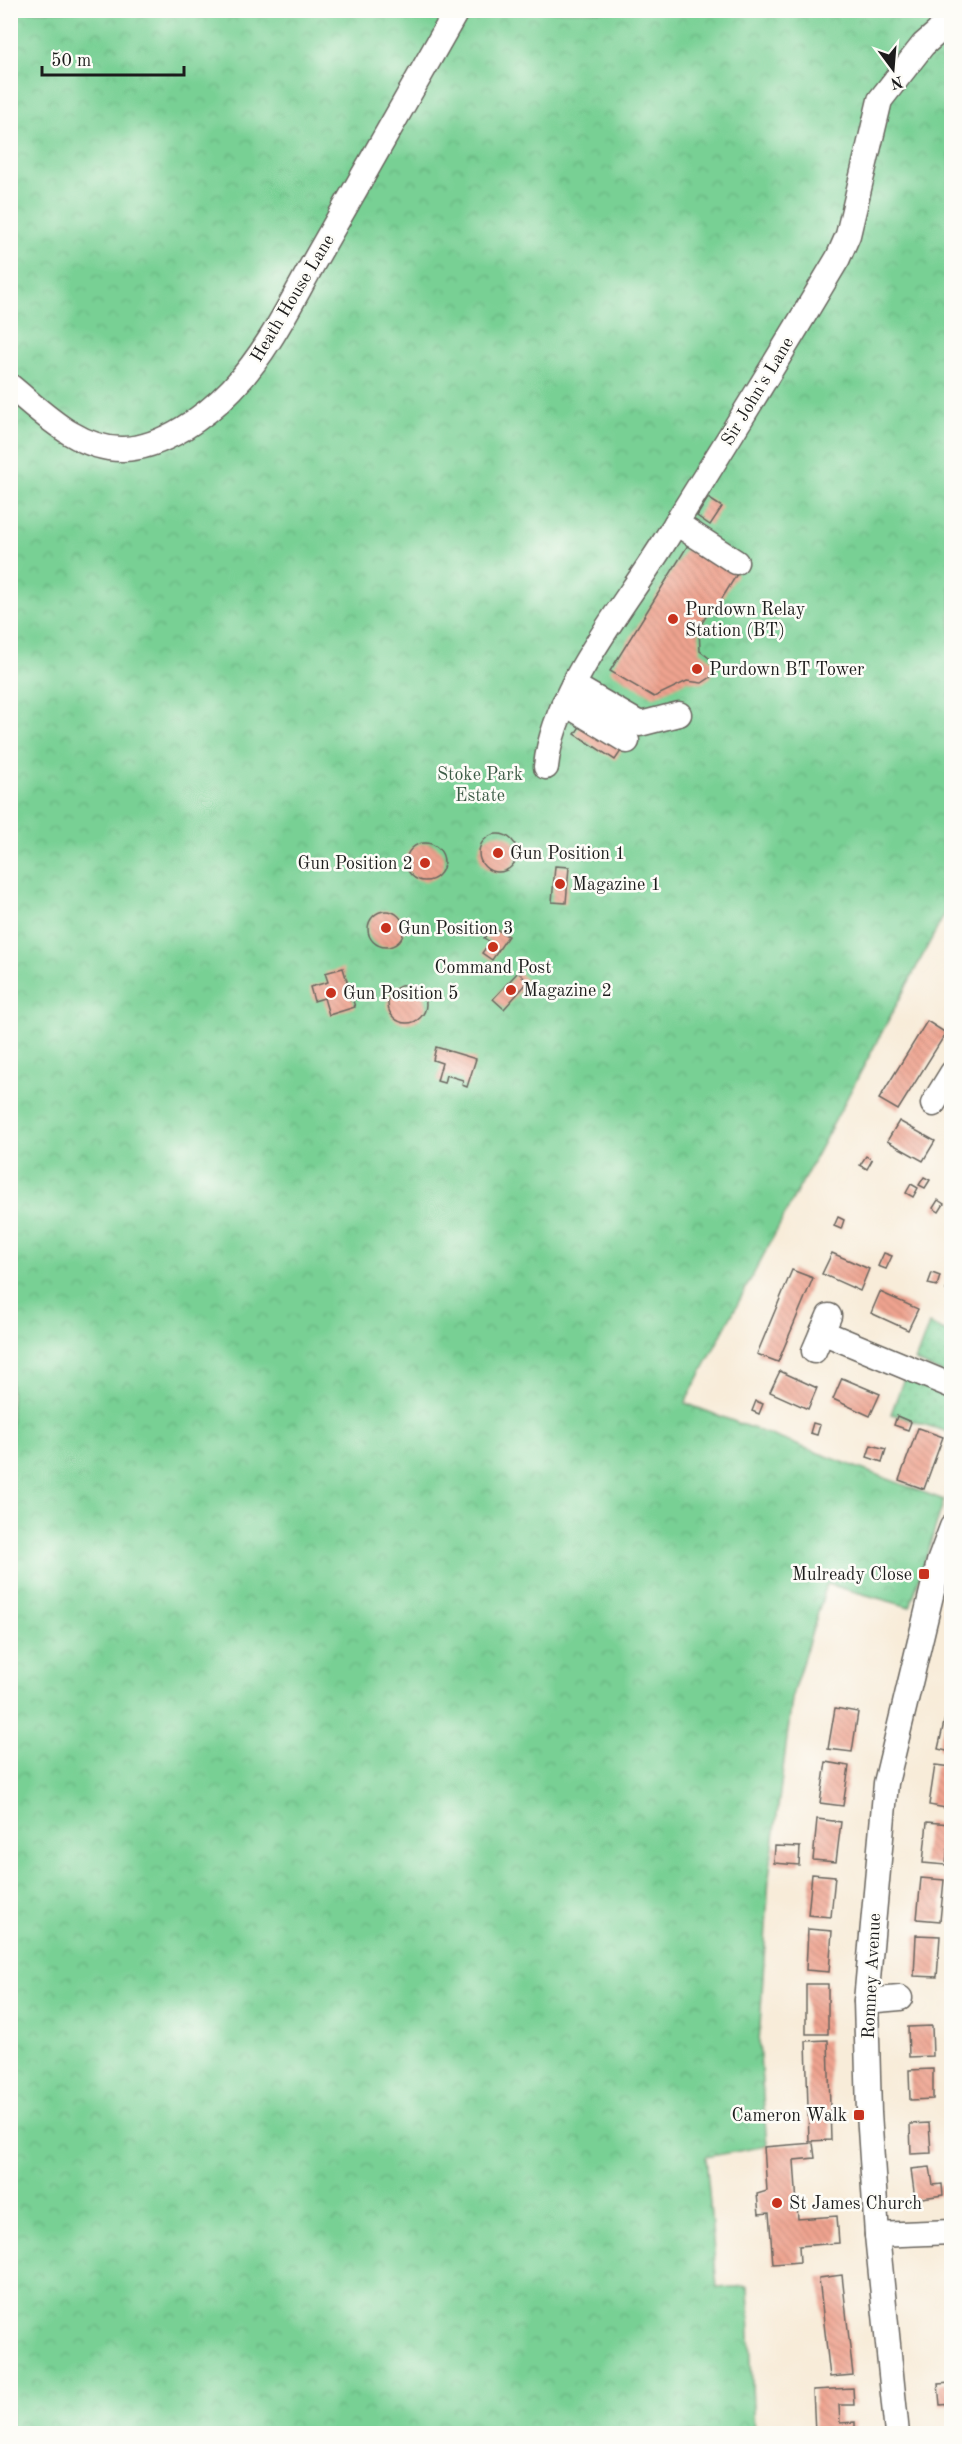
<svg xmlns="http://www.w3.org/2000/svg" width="962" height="2444" font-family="'Old Standard TT',serif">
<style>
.grass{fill:url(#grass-dots);stroke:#4a7658;stroke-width:1.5}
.park{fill:url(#park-crowns);stroke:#4a7658;stroke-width:1.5}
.building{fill:url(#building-back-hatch)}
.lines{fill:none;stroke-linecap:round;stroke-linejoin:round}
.minor-casing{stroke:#69655e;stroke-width:27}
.minor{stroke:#fff;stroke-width:24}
.poi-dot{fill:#c8321e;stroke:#fdfcf7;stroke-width:2}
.labels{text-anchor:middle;stroke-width:5;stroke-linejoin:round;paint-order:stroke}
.street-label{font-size:18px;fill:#1c1c1c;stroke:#fdfcf7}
.poi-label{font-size:18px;fill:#1c1c1c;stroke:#fdfcf7;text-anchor:start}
.park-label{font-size:18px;fill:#3c5b46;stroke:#fdfcf7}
</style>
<defs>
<pattern id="grass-dots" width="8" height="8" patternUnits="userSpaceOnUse" patternTransform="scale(1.5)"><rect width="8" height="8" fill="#78d094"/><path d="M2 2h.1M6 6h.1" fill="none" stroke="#67b27f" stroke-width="1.8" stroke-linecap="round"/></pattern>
<pattern id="park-crowns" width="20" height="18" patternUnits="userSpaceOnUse" patternTransform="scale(1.5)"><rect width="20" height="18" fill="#78d094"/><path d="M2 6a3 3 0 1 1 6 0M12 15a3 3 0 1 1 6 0" fill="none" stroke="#67b27f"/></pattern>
<pattern id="building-back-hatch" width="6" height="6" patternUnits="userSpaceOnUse" patternTransform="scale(1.5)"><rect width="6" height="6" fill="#eea38f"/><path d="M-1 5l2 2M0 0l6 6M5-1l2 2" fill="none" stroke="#cc8c7b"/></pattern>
</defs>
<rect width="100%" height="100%" fill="#fdfcf7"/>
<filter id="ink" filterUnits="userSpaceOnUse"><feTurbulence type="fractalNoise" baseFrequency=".0167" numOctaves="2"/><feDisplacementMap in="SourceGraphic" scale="12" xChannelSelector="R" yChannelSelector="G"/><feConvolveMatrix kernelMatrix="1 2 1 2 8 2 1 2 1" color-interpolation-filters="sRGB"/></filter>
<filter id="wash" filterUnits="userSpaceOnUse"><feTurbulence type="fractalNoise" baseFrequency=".008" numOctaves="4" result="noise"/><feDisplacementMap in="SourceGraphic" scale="24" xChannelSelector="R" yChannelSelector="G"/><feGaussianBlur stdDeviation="1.35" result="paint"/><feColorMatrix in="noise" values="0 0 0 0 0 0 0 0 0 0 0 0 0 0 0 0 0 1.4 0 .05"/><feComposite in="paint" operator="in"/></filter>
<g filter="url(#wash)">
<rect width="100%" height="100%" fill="#f8ecd9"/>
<g class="grass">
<polygon points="929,1324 951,1334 951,1377 915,1361"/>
<polygon points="904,1378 951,1397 951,1433 891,1414"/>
</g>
<polygon class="park" points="11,11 951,11 951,902 685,1403 944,1500 910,1607 827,1584 793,1692 769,1877 759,2043 767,2146 706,2157 717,2288 748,2286 754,2433 11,2434"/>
<g id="blocks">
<g class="building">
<polygon points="708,498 722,507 710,525 697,516"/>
<polygon points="688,545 737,574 715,610 711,608 699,628 700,651 713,661 711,677 702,683 687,681 654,697 610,671"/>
<polygon points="585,719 625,745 615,760 575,734"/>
<circle cx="498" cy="853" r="19"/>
<circle cx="425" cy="862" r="19"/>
<polygon points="555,866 569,867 566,903 552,902"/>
<circle cx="386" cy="929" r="18"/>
<polygon points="490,929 495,933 498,930 508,936 492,960 482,953 490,942 484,938"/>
<polygon points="343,968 355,1007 329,1015 324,998 314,1001 310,987 328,982 325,973"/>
<polygon points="518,972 528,982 504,1009 493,999"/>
<circle cx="407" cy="1004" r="19"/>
<polygon points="927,1021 946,1033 898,1110 879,1099"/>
<polygon points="436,1047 476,1059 467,1087 462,1085 463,1080 446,1075 444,1083 437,1081 442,1063 433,1060"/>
<polygon points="899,1121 935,1141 923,1161 887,1141"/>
<polygon points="866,1156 872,1160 867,1169 860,1165"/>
<polygon points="924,1177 930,1180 925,1188 919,1185"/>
<polygon points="911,1184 918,1188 913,1197 906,1193"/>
<polygon points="938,1200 944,1204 939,1212 933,1208"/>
<polygon points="838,1217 844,1220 841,1229 834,1226"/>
<polygon points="832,1253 869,1269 860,1291 822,1274"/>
<polygon points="884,1253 892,1256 886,1269 878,1266"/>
<polygon points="792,1270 813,1278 778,1362 757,1354"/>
<polygon points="932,1273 940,1276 937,1286 928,1284"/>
<polygon points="951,1278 951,1292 946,1290"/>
<polygon points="880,1292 918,1309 908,1330 871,1313"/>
<polygon points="780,1371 817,1388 808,1409 770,1392"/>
<polygon points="842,1378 880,1394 870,1416 833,1399"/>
<polygon points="756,1401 763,1404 759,1414 752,1411"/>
<polygon points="897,1416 911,1422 908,1430 894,1425"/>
<polygon points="813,1423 820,1425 817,1435 810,1433"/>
<polygon points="918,1428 943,1437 924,1489 899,1480"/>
<polygon points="871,1445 886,1449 882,1462 867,1457"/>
<polygon points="835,1708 858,1712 852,1752 828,1749"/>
<polygon points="947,1709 951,1710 951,1752 938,1749"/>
<polygon points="826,1762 849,1766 843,1806 820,1803"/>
<polygon points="935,1765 951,1767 951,1809 929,1805"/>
<polygon points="817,1819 841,1822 836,1862 813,1860"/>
<polygon points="927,1822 950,1824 946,1865 923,1863"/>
<polygon points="775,1846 800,1847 799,1865 774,1863"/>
<polygon points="812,1874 835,1876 831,1917 808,1915"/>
<polygon points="921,1878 944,1880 940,1921 917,1919"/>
<polygon points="808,1929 832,1931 829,1972 806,1970"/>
<polygon points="916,1935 940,1936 937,1977 914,1976"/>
<rect x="806" y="1984" width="22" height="50"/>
<polygon points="932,2026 933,2056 909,2057 908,2027"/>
<polygon points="828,2040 831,2140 809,2141 806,2041"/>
<polygon points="933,2069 933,2099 910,2100 909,2070"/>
<polygon points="929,2123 931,2153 911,2154 910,2124"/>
<polygon points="813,2143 815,2158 794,2160 798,2219 837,2216 839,2243 799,2246 800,2262 773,2264 769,2213 759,2214 757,2194 767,2191 764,2147"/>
<polygon points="930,2167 933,2185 942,2184 943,2195 915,2199 911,2169"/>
<polygon points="842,2275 853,2375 830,2377 819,2278"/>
<polygon points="951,2383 951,2404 940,2405 938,2384"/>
<polygon points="853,2388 854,2405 839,2405 840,2423 855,2422 855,2433 815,2433 813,2390"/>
</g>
</g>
</g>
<g filter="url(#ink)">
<use href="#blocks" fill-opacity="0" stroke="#69655e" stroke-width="1.5"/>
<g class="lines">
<g class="minor-casing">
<g id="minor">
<path d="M 10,386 C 43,413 78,450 123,449 C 163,448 206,416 232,389 C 270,349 293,298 320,251 C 366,171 411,91 457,10"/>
<polyline points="676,523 736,562"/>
<polyline points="573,685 640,724 679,714"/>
<polyline points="564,703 627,741"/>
<path d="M 546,767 C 553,692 623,608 663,544 C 722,450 781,354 838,258 L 848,235 L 880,100 L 923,45 L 939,31 L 950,10"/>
<polyline points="933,1104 952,1073"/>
<polyline points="822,1332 952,1386"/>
<polyline points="814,1351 829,1316"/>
<polyline points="866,2001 900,1998"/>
<polyline points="877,2235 952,2232"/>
<polyline points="897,2434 877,2235 869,2113 866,2001 886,1783 939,1562 952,1527"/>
</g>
</g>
<use href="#minor" class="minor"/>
</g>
</g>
<g class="poi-dot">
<circle cx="673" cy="619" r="6"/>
<circle cx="697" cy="669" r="6"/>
<circle cx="498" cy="853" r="6"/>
<circle cx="425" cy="863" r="6"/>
<circle cx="560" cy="884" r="6"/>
<circle cx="386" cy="928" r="6"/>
<circle cx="493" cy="947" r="6"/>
<circle cx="511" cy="990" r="6"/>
<circle cx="331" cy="993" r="6"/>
<rect x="918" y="1568" width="12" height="12" rx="3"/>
<rect x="853" y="2109" width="12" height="12" rx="3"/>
<circle cx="777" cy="2203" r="6"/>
</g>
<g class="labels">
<g class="street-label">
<text transform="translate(292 298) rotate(-59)" y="6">Heath House Lane</text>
<text transform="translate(757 391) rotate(-59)" y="6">Sir John's Lane</text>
<text transform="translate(871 1976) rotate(-87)" y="6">Romney Avenue</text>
</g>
<g class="poi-label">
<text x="685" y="615">Purdown Relay<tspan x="685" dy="21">Station (BT)</tspan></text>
<text x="709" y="675">Purdown BT Tower</text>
<text x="510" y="859">Gun Position 1</text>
<text x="413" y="869" text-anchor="end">Gun Position 2</text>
<text x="572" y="890">Magazine 1</text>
<text x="398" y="934">Gun Position 3</text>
<text x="493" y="973" text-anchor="middle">Command Post</text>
<text x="523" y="996">Magazine 2</text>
<text x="343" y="999">Gun Position 5</text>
<text x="912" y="1580" text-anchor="end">Mulready Close</text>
<text x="847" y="2121" text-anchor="end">Cameron Walk</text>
<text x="789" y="2209">St James Church</text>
</g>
<g class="park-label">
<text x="480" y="780">Stoke Park<tspan x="480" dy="21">Estate</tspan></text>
</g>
</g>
<rect width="962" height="2444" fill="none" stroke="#fdfcf7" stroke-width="36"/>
<g transform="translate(893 69) rotate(164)" stroke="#fdfcf7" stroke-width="4.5" paint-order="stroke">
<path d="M0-4.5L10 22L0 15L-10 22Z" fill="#1c1c1c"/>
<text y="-9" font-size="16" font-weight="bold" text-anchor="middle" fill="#1c1c1c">N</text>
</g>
<path d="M42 66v9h142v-9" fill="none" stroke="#1c1c1c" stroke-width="3"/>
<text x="51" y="66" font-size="18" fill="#1c1c1c" stroke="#fdfcf7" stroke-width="4.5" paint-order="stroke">50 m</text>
</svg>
